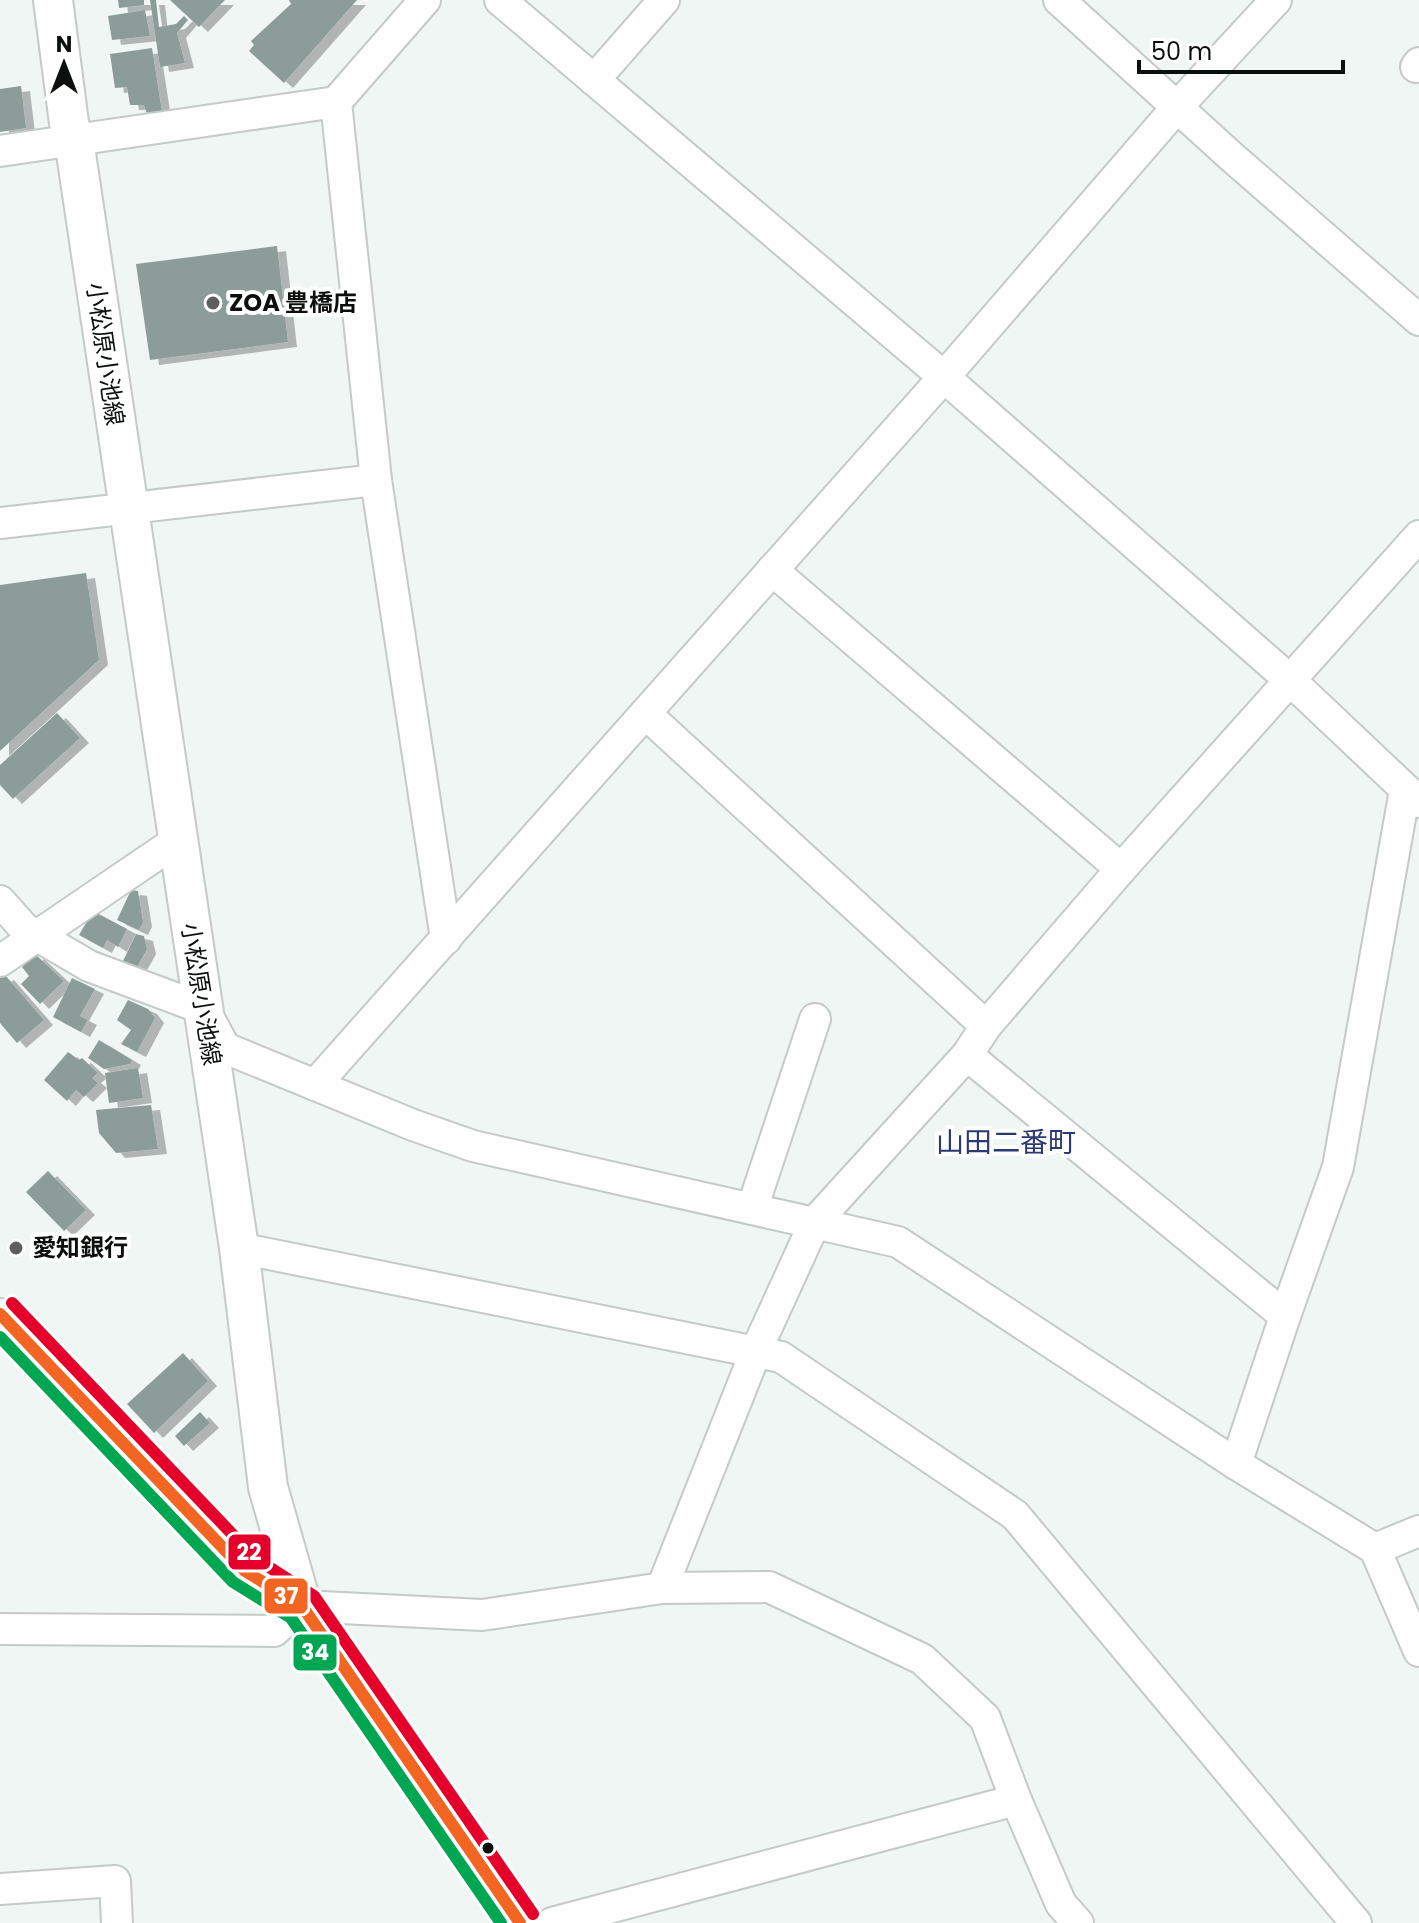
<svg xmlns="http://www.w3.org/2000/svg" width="1419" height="1923" font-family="Poppins,'Noto Sans JP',sans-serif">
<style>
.building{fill:#8c9c99;filter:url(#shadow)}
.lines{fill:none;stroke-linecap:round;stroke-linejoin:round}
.minor-casing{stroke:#c5cac8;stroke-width:34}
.major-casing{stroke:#c5cac8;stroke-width:42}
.minor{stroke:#fdfefd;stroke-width:30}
.major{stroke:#fdfefd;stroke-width:38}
.bus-1-casing{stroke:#fff;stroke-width:18}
.bus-2-casing{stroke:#fff;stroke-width:18}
.bus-3-casing{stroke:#fff;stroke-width:18}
.bus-1{stroke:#f26522;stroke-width:12}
.bus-2{stroke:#00a651;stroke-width:12}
.bus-3{stroke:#e4002b;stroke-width:12}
.poi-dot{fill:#5b605e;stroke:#fff;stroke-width:3}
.bus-dot{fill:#0b100d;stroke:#fff;stroke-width:3}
.labels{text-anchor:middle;stroke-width:8;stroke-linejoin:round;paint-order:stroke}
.poi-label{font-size:24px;font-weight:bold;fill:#0b100d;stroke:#fff;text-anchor:start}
.street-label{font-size:24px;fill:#0b100d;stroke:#fff}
.quarter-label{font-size:28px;fill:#2b3972;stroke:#fff}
.line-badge{stroke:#fff;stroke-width:3}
.badge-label{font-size:22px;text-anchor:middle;font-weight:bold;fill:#fff}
</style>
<defs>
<filter id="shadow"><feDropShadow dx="9" dy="5" stdDeviation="0" flood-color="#0004"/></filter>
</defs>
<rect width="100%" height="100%" fill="#f0f6f3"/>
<g class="building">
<polygon points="118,0 144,0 144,5 119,8"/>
<polygon points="150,0 156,0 159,27 176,24 184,16 188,20 177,33 185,63 160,67"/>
<polygon points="170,0 225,0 199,27"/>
<polygon points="289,0 357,0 284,83 249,51 254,45 251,41 291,4"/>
<polygon points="145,10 150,36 112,40 108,16"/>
<polygon points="152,48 162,112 147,114 144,105 130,105 127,87 115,88 110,54"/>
<polygon points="21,86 26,128 0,132 0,89"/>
<polygon points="277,246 288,342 150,360 136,264"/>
<polygon points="86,573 99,660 0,751 0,585"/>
<polygon points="57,713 80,738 13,799 0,785 0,765"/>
<polygon points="131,890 138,891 143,922 139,930 117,920"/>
<polygon points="93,911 127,929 118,947 107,940 103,948 79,935"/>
<polygon points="136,934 144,936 147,949 136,969 123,961"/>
<polygon points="35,954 64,981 40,1004 21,984 29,976 22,967"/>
<polygon points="5,975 44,1020 17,1043 0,1023 0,978"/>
<polygon points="72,978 95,989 80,1016 88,1020 81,1032 53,1017"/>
<polygon points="128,1000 148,1009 155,1018 137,1052 121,1044 131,1030 117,1020"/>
<polygon points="99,1040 132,1060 130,1064 104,1069 88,1058"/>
<polygon points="68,1052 79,1060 82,1058 98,1073 92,1078 98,1083 84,1097 76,1090 67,1101 44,1080"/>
<polygon points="138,1068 143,1098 109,1103 105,1073"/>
<polygon points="151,1105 158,1149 116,1153 99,1133 96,1110"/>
<polygon points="48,1171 86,1210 64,1231 26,1192"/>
<polygon points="183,1353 208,1381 154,1433 127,1404"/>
<polygon points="200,1412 210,1423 184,1446 175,1436"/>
</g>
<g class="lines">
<g class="minor-casing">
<g id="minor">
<polyline points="425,0 336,102 376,480 446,939"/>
<polyline points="500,0 944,377 1291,681 1419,802"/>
<polyline points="1059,0 1233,158 1419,320"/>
<polyline points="1416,67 1419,63"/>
<polyline points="594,80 664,0"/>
<polyline points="0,151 336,102"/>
<polyline points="0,523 376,480"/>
<polyline points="772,570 1121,869"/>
<polyline points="646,714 986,1026"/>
<polyline points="0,901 24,928 89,966 204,1009 225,1048 413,1125 473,1146 898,1242 1236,1464 1375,1549 1419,1651"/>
<polyline points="0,961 178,840"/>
<polyline points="967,1055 1285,1316"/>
<polyline points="315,1085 944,377 1178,106 1276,0"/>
<polyline points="752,1209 815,1019"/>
<polyline points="239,1248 781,1357 1015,1515 1356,1923"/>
<polyline points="0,1314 245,1571 302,1606 482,1615 662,1588 769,1587 922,1659 985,1718 1016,1800 1061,1904 1078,1923"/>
<polyline points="1236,1464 1285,1316 1338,1167 1405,790"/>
<polyline points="1375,1549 1419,1531"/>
<polyline points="662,1588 756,1351 815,1222 967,1055 986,1026 1121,869 1419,536"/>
<polyline points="0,1629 274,1631 302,1606"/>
<polyline points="0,1889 115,1881 117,1923"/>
<polyline points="552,1923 1016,1800"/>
</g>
</g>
<g class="major-casing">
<polyline id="major" points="53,0 69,123 74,140 239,1248 268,1487 302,1606 520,1923"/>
</g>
<use href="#minor" class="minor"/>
<use href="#major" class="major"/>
<g class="bus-1-casing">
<polyline id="bus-1" points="0,1314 245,1571 302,1606 520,1923"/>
</g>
<g class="bus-2-casing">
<polyline id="bus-2" points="0,1337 233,1582 291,1618 501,1923"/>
</g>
<g class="bus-3-casing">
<polyline id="bus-3" points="12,1303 255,1558 314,1596 533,1914"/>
</g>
<use href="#bus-1" class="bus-1"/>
<use href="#bus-2" class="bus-2"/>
<use href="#bus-3" class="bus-3"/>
</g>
<g class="poi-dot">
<circle cx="213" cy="303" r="8"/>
<circle cx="16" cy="1248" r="8"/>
</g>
<circle class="bus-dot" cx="488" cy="1848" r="7"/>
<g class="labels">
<g class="poi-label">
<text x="229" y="311">ZOA 豊橋店</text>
<text x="32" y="1256">愛知銀行</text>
</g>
<g class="street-label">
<text transform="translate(105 354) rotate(82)" y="8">小松原小池線</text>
<text transform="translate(201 994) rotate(81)" y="8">小松原小池線</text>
</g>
<g class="quarter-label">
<text x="1006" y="1152">山田二番町</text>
</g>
</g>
<g class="line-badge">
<rect x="227" y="1533" width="45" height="38" rx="8" fill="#e4002b"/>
<rect x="263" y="1577" width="46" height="38" rx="8" fill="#f26522"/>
<rect x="292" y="1633" width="46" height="39" rx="8" fill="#00a651"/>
</g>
<g class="badge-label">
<text x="249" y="1560">22</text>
<text x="286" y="1604">37</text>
<text x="315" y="1660">34</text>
</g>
<g transform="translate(64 64)" stroke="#ffffff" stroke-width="6" paint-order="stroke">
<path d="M0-6L14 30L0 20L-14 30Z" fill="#0b100d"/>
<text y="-12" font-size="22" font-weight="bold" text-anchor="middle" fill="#0b100d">N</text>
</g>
<path d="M1139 60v12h204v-12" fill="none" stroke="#0b100d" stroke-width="4"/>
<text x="1151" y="60" font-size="24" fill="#0b100d" stroke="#ffffff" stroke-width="6" paint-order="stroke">50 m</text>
</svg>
